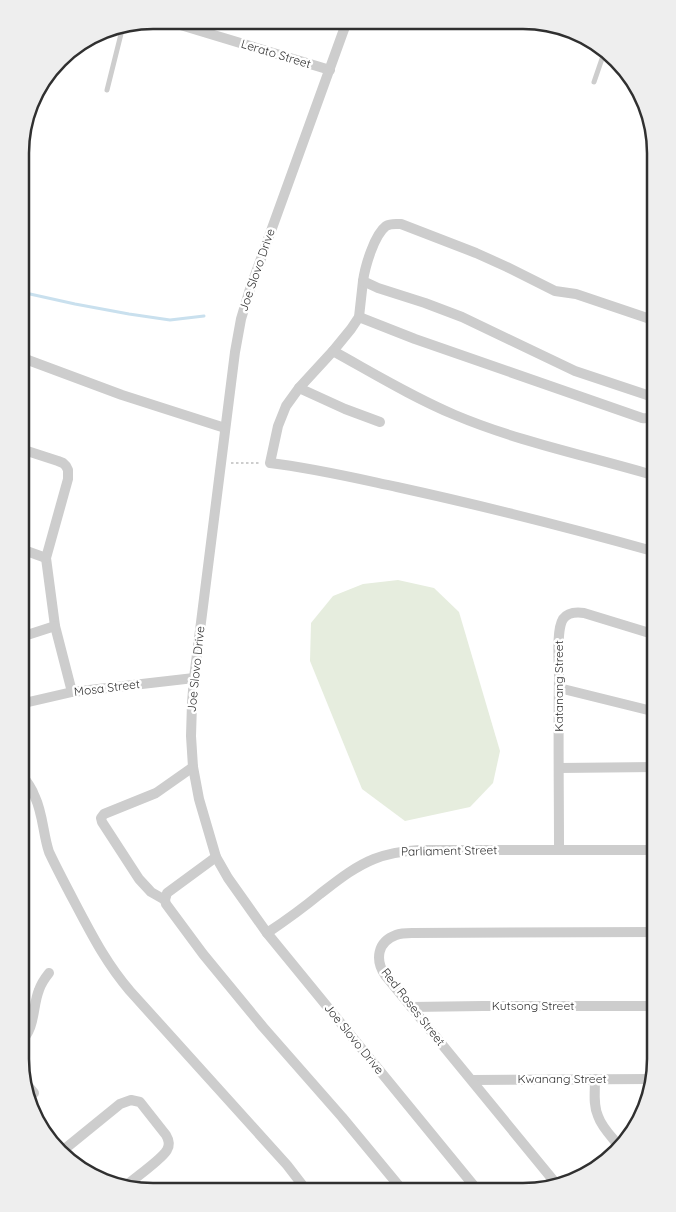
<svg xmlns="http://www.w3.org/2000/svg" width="676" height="1212" font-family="Quicksand,sans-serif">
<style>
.green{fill:#e6edde}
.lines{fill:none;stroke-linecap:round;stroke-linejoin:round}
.stream{stroke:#c9e0ee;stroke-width:3}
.path{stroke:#cdcdcd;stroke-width:2;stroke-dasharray:2.5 2.5;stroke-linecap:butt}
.lane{stroke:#cdcdcd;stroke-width:5}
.street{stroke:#cdcdcd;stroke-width:10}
.labels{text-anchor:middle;stroke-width:5;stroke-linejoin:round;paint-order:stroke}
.street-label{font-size:12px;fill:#303030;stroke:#fff}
.rim{fill:none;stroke:#303030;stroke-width:2.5}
</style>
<rect width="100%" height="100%" fill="#fff"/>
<polygon class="green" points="398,580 434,588 459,612 500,751 493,783 470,807 405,821 362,789 310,661 311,623 333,596 363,584"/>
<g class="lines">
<polyline class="stream" points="21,292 75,304 129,314 170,320 204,316"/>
<polyline class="path" points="231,463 261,463"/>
<g class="lane">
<polyline points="113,28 122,30"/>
<polyline points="594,82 605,50"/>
<polyline points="107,90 123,26"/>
</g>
<g class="street">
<polyline points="164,20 330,70"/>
<polyline points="347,21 250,289 241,319 235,352 194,678 192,703 191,736 193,767 199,799 216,857 228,878 267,933 479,1192"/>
<path d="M 363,281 L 359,317 L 351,329 L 333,351 L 299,388 L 286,406 L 278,426 L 270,463 C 313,468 355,478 397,487 C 484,506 570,528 656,552"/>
<path d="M 359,317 L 415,339 L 642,418 C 649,419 652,417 654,411"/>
<path d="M 333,351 C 373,373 412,397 455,415 C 519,442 589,456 656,476"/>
<polyline points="28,360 122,395 225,428"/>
<polyline points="299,388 345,409 380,422"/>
<path d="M 656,398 L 575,371 L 462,317 L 425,303 L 378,288 L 363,281 C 365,267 374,235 386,226 C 391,223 396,224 401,224 L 476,253 L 507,267 L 555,291 L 576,294 L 656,321"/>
<polyline points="21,449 58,461 63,463 66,466 68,470 68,479 46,558 55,626 72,692"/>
<polyline points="21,549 46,558"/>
<polyline points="21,637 55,626"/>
<polyline points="559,688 656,712"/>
<polyline points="20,704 72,692 194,678"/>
<polyline points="559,768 656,767"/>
<path d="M 20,773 C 26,780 32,788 35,797 C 43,814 43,834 49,852 C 57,869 66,886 75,903 C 92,935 106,963 130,991 L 287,1165 L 307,1191"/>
<path d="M 559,850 C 559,792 558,735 559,677 C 559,663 556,630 563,619 C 568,612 577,612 584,613 L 656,635"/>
<polyline points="216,857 167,893 165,900 166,904 203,954 263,1027 342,1117 404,1192"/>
<polyline points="165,900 151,892 139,879 102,822 101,818 104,814 156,793 193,767"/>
<path d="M 267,933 C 285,921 303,908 320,894 C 337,881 354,867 374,859 C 389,853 404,851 419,850 L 656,850"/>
<polyline points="411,1007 483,1006 656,1006"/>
<path d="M 20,1042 C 36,1029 32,1007 39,990 C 41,984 45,978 49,973"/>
<path d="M 595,1079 C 595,1092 593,1105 598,1116 C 602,1128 612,1137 620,1147"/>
<polyline points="472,1080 652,1079"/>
<polyline points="24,1081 34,1093"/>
<path d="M 61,1152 L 120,1104 L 131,1100 L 140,1102 L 166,1135 C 169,1140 170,1145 167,1150 C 162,1159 134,1179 125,1186"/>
<path d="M 558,1186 L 385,975 C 375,960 377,942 396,935 C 401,933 407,933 412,933 L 656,932"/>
</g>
</g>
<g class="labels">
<g class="street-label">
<text transform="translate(276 54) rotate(17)" y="4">Lerato Street</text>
<text transform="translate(257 270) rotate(-71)" y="4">Joe Slovo Drive</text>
<text transform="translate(196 669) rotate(-84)" y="4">Joe Slovo Drive</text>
<text transform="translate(559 686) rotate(-90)" y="4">Katanang Street</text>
<text transform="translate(107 688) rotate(-7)" y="4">Mosa Street</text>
<text transform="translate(449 851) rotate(-1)" y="4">Parliament Street</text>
<text x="533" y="1010">Kutsong Street</text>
<text transform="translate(413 1007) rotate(52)" y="4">Red Roses Street</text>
<text transform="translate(354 1039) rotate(51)" y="4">Joe Slovo Drive</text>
<text x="562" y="1083">Kwanang Street</text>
</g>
</g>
<path d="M0 0H676V1212H0ZM153 29H523A124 124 0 0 1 647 153V1059A124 124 0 0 1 523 1183H153A124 124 0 0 1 29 1059V153A124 124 0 0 1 153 29Z" fill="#eee" fill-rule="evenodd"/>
<path class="rim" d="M153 29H523A124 124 0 0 1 647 153V1059A124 124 0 0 1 523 1183H153A124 124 0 0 1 29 1059V153A124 124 0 0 1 153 29Z"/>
</svg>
